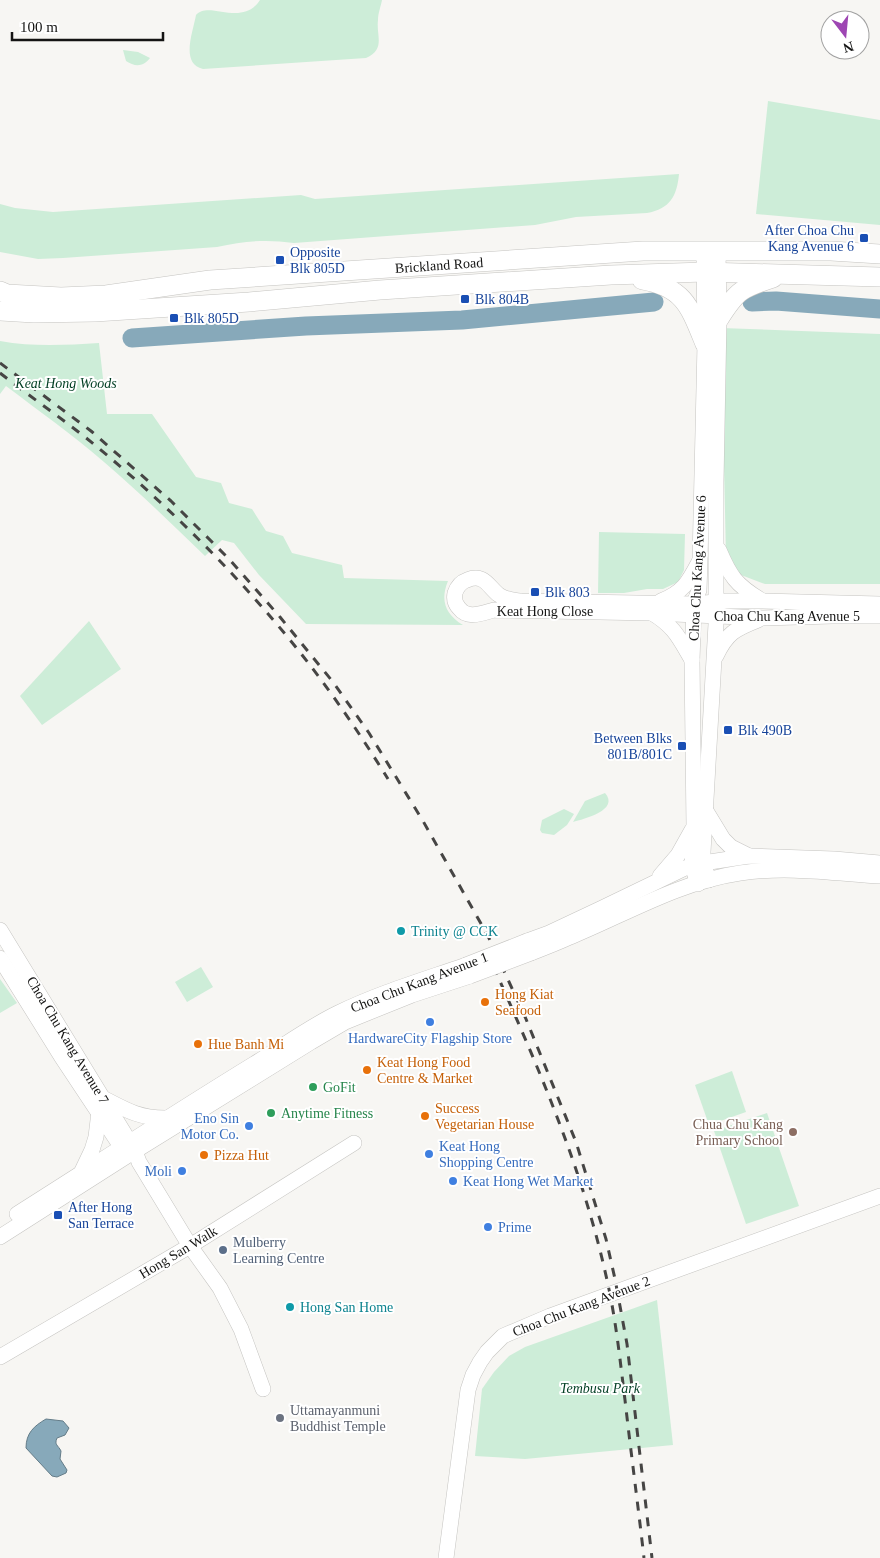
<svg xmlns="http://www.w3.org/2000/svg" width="880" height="1558" font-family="Georgia,serif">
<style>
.green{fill:#cdedd8}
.water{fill:#87a9ba;stroke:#647c88}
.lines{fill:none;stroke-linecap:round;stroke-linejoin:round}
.river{stroke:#87a9ba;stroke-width:19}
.minor-casing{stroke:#c5c4c1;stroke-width:16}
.major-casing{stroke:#c5c4c1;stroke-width:20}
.minor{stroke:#fff;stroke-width:15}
.major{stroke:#fff;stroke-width:19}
.rail{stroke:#464544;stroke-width:3;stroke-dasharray:9 9;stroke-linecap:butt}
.minor-bridge-casing{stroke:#c5c4c1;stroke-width:16;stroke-linecap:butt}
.minor-bridge{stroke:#fff;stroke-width:15}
.transit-dot{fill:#1a4fb4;stroke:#fff;stroke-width:2}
.culture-dot{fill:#0f9aa8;stroke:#fff;stroke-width:2}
.food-dot{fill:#e8710a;stroke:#fff;stroke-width:2}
.shop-dot{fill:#3f7fe0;stroke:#fff;stroke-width:2}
.leisure-dot{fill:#2e9e5b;stroke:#fff;stroke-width:2}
.education-dot{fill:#8d6e63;stroke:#fff;stroke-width:2}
.service-dot{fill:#5c6f8a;stroke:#fff;stroke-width:2}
.worship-dot{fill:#6b7280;stroke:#fff;stroke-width:2}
.labels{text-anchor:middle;stroke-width:4;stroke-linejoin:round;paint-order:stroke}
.transit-label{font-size:14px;fill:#164399;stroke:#fff;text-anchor:start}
.street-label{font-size:14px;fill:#141413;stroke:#fff}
.park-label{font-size:14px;font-style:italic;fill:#013e23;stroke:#fff}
.culture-label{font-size:14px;fill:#0d838f;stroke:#fff;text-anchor:start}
.food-label{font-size:14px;fill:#c56008;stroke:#fff;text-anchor:start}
.shop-label{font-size:14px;fill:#366cbe;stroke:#fff;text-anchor:start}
.leisure-label{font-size:14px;fill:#27864d;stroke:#fff;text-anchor:start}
.education-label{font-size:14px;fill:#785e54;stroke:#fff;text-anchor:end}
.service-label{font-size:14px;fill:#4e5e75;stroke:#fff;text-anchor:start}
.worship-label{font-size:14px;fill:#5b616d;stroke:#fff;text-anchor:start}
</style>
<rect width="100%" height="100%" fill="#f7f6f3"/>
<g class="green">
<path d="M 260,0 L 382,0 C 381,6 378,13 378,20 C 376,36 386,49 366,58 L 203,69 C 180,64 193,32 196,15 C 209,0 242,28 260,0 Z"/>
<path d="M 123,50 L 138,52 L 150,58 C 143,67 135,67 126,61 Z"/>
<polygon points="768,101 880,120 880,225 756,214"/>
<path d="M 679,174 C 677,196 670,209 647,213 L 576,217 L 535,225 L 294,243 C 266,239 244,241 217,247 L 63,258 L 38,259 L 0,252 L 0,204 L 15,208 L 53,212 L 301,195 L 315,199 Z"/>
<polygon points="721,328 880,334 880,584 765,584 741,575 726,557"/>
<path d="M 0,341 C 33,347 66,345 99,343 L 107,414 L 152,414 L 196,477 L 221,483 L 229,503 L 252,509 L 266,531 L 283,536 L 292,553 L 342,565 L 344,578 L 448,581 C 440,600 445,614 463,625 L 306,624 L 259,575 L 234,543 L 222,540 L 205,556 C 172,524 139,492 104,462 C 73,435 39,411 6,386 L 0,394 Z"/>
<polygon points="599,532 685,534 684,570 678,582 663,589 647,589 624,593 598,593"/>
<polygon points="89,621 121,669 42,725 20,696"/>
<path d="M 605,793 C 620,810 584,819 573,822 L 585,801 Z"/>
<polygon points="564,809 574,814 567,825 554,835 542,833 540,830 542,820"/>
<polygon points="201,967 213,987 187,1002 175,982"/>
<polygon points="0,979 17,1003 0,1013"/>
<polygon points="732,1071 746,1112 709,1125 695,1085"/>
<polygon points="767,1113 799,1206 746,1224 714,1131"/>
<polygon points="657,1300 673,1445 525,1459 475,1456 482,1389 494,1372 509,1356 525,1347"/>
</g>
<path class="water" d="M 46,1419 L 63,1421 L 69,1428 L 65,1435 L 57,1438 C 54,1445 58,1445 61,1451 L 60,1459 L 67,1470 L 66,1473 L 57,1477 L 52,1476 L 26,1448 C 26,1433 34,1426 46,1419 Z"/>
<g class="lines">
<g class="river">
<polyline points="752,302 776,301 880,309"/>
<polyline points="132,338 306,326 462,320 654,302"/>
</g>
<g class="minor-casing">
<g id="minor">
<path d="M 719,550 C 730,576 736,585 761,600"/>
<path d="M 661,601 C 683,592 688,583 699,562"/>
<path d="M 880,604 L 761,601 L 726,601 L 694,604 L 521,601 C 513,600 506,600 499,595 C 488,587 485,573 467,580 C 461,582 457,587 455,593 C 454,598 455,604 459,608 C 468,620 482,613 494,610 L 652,613 L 763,618 L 832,616 L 880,616"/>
<path d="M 652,613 C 675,627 679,638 692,660"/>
<path d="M 716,656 C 727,633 735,629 758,620"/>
<polyline points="706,811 723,839 731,847 749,856"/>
<polyline points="660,876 678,855 692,830"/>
<polyline points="709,880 703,863 703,852 716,624 716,482 719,319 718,251"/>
<polyline points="698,884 692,866 694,826 692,660 694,604 699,590 700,561 705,344 704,251"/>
<polyline points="0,930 135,1151 139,1162 190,1246 220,1288 241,1329 263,1389"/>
<polyline points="527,941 549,933 600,909 685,868 703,863 749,856 834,859 880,863"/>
<path d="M 531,953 C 544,948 557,943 570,937 C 626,914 679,882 740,873 C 786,866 834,873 880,876"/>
<polyline points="0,958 61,1056 120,1145"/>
<path d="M 103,1098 C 126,1110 139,1118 165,1118"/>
<polyline points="82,1171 92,1150 96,1137 99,1112"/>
<path d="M 17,1214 C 96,1164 174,1113 254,1064 C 282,1047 309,1027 338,1013 C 379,993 423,980 466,965"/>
<polyline points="0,1237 127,1156 311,1042 345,1022 412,995 470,976"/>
<polyline points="0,1357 190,1246 354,1143"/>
<polyline points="446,1558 468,1390 473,1375 480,1362 487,1352 503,1336 550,1316 880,1196"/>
</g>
</g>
<g class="major-casing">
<g id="major">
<path d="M 642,280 C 684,287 690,307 705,344"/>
<polyline points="0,291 7,294 61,297 106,295 210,280 643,251 831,251 880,254"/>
<polyline points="0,311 34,313 95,312 249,302 380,290 611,275 705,272 880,277"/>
<path d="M 719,319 C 737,290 742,288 773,278"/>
</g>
</g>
<use href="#minor" class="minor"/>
<use href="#major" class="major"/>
<g class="rail">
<polyline points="0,363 91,431 171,501 229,559 280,617 333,682 369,733 423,821 488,936 526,1019 576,1142 606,1239 615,1279 627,1344 652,1558"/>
<path d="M 0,373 C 28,395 57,415 85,437 C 152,491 220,557 275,622 C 317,671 354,724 388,779"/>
<path d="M 486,950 C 534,1057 582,1165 607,1280 C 616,1320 620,1360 625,1400 C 631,1453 638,1505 644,1558"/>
</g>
<g class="minor-bridge-casing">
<g id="minor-bridge">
<polyline points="466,965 527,941"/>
<polyline points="470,976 531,953"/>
</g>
</g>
<use href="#minor-bridge" class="minor-bridge"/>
</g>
<g class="transit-dot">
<rect x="859" y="233" width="10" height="10" rx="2.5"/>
<rect x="275" y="255" width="10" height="10" rx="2.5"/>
<rect x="460" y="294" width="10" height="10" rx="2.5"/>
<rect x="169" y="313" width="10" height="10" rx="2.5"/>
<rect x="530" y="587" width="10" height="10" rx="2.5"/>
<rect x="723" y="725" width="10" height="10" rx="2.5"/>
<rect x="677" y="741" width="10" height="10" rx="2.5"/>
<rect x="53" y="1210" width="10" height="10" rx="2.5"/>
</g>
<g class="culture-dot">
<circle cx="401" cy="931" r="5"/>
<circle cx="290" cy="1307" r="5"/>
</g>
<g class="food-dot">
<circle cx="485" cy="1002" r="5"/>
<circle cx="198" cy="1044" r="5"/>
<circle cx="367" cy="1070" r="5"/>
<circle cx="425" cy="1116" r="5"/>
<circle cx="204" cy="1155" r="5"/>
</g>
<g class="shop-dot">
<circle cx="430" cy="1022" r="5"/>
<circle cx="249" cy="1126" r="5"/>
<circle cx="429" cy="1154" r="5"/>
<circle cx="182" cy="1171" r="5"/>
<circle cx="453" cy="1181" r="5"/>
<circle cx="488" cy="1227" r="5"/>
</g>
<g class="leisure-dot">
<circle cx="313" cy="1087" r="5"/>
<circle cx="271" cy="1113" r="5"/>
</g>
<circle class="education-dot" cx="793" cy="1132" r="5"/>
<circle class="service-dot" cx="223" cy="1250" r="5"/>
<circle class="worship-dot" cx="280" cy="1418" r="5"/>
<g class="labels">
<g class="transit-label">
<text x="854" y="235" text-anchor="end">After Choa Chu<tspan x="854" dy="16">Kang Avenue 6</tspan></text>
<text x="290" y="257">Opposite<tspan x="290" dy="16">Blk 805D</tspan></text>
<text x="475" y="304">Blk 804B</text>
<text x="184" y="323">Blk 805D</text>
<text x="545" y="597">Blk 803</text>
<text x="738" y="735">Blk 490B</text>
<text x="672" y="743" text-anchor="end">Between Blks<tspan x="672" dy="16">801B/801C</tspan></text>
<text x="68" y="1212">After Hong<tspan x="68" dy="16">San Terrace</tspan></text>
</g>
<g class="street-label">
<text transform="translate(439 265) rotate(-4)" y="5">Brickland Road</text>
<text transform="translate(697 568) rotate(-87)" y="5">Choa Chu Kang Avenue 6</text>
<text x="545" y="616">Keat Hong Close</text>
<text x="787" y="621">Choa Chu Kang Avenue 5</text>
<text transform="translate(419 982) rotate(-21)" y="5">Choa Chu Kang Avenue 1</text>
<text transform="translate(68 1040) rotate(59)" y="5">Choa Chu Kang Avenue 7</text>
<text transform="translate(178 1252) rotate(-31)" y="5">Hong San Walk</text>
<text transform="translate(581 1306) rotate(-21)" y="5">Choa Chu Kang Avenue 2</text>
</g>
<g class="park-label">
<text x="66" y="388">Keat Hong Woods</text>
<text x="600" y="1393">Tembusu Park</text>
</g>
<g class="culture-label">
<text x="411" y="936">Trinity @ CCK</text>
<text x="300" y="1312">Hong San Home</text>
</g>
<g class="food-label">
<text x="495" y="999">Hong Kiat<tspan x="495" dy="16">Seafood</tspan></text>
<text x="208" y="1049">Hue Banh Mi</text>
<text x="377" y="1067">Keat Hong Food<tspan x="377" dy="16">Centre &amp; Market</tspan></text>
<text x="435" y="1113">Success<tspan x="435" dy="16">Vegetarian House</tspan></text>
<text x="214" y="1160">Pizza Hut</text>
</g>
<g class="shop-label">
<text x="430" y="1043" text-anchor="middle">HardwareCity Flagship Store</text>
<text x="239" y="1123" text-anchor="end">Eno Sin<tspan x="239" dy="16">Motor Co.</tspan></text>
<text x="439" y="1151">Keat Hong<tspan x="439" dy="16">Shopping Centre</tspan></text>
<text x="172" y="1176" text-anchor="end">Moli</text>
<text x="463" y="1186">Keat Hong Wet Market</text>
<text x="498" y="1232">Prime</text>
</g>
<g class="leisure-label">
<text x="323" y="1092">GoFit</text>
<text x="281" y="1118">Anytime Fitness</text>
</g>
<g class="education-label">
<text x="783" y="1129">Chua Chu Kang<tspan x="783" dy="16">Primary School</tspan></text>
</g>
<g class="service-label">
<text x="233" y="1247">Mulberry<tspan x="233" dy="16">Learning Centre</tspan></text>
</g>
<g class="worship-label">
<text x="290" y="1415">Uttamayanmuni<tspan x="290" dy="16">Buddhist Temple</tspan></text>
</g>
</g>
<g transform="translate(845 35) rotate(164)"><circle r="24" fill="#ffffff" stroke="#a1a1a1"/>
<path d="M0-4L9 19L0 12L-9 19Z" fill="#9e46b3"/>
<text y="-8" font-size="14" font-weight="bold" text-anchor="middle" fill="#141413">N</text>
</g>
<path d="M12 32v8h151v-8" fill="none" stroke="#141413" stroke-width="2.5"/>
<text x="20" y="32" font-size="15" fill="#141413" stroke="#ffffff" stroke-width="4" paint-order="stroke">100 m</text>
</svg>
